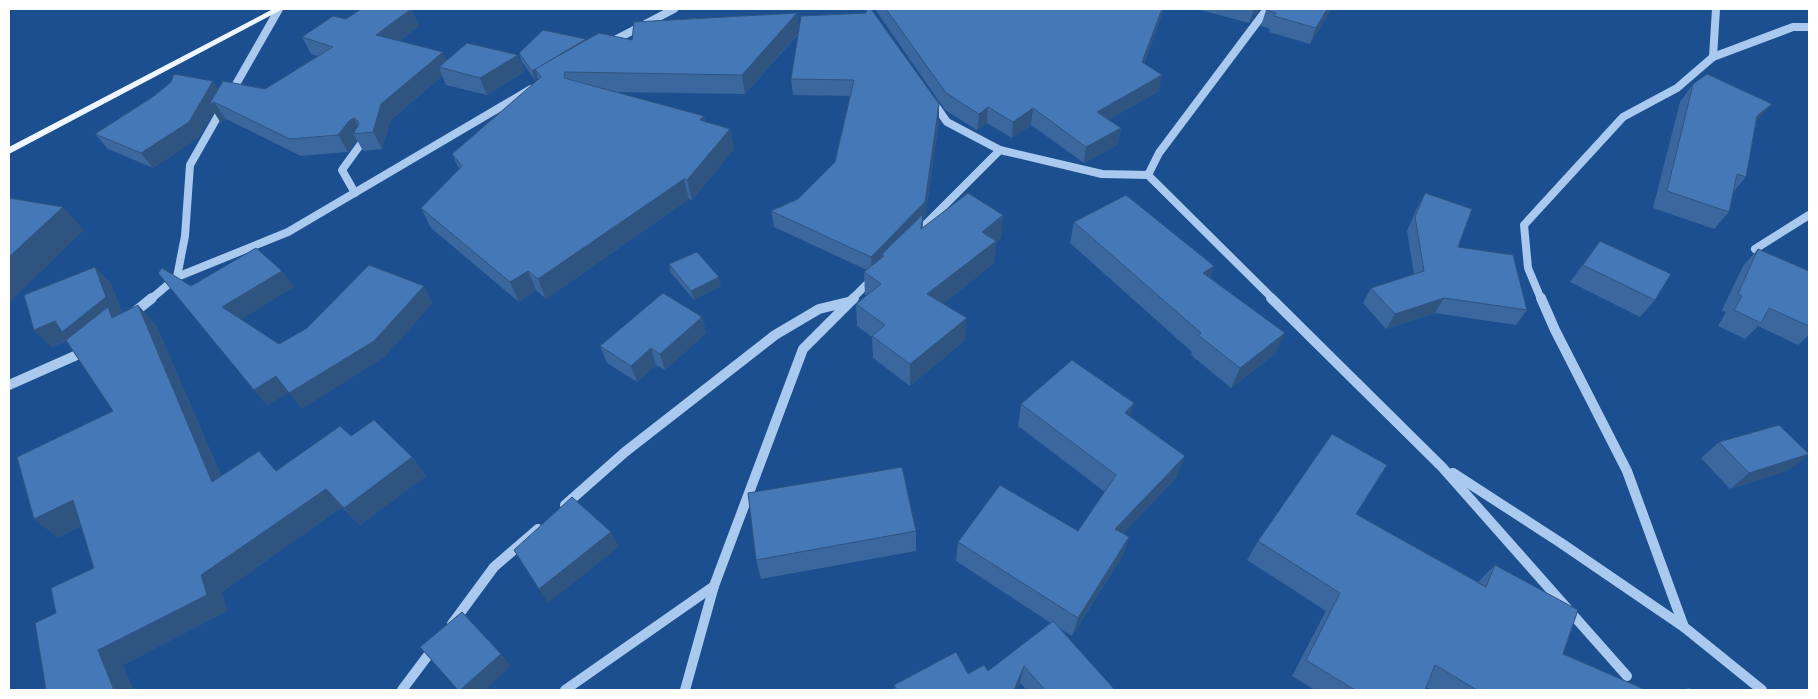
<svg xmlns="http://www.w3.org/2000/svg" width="1818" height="699" font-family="Lato,sans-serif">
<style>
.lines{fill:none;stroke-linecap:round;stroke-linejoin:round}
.minor-far1{stroke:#a9c9ee;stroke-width:8}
.minor{stroke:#a9c9ee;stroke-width:10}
.major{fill:#f0f6ff;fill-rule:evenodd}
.wall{fill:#3a679d}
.shaded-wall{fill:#305480}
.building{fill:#4478b7;stroke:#305480}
</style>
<rect width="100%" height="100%" fill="#1b4f8f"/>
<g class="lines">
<g class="minor-far1">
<polyline points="1267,9 1159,153 1148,175 1273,299"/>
<polyline points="609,43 674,9"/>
<polyline points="1713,57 1793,27 1809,27"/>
<polyline points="231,93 279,9"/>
<polyline points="933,102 947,122 1000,150"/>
<polyline points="355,193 342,170 363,141"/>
<polyline points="918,232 1000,150 1102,174 1148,175"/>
<polyline points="1755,249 1809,215"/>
<polyline points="177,277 288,232 531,89"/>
<polyline points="151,299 177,277 185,236 190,165 223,107"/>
<polyline points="852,299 872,279"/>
<polyline points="1541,299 1528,268 1524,225 1623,117 1677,88 1713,57 1716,9"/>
</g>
<g class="minor">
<polyline points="1271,298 1442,467 1627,676"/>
<polyline points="1541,298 1555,330 1627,471 1684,627"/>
<polyline points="131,315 152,298"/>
<polyline points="9,385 86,351"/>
<polyline points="1453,473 1561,543 1684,627 1762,690"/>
<polyline points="565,505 625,452 775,335 819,309 848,302"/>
<polyline points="452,624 494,567 538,529"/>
<polyline points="402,690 435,646"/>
<polyline points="565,690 714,586"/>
<polyline points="685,690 714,586 803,349 854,298"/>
</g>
<polygon class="major" points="273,9 283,9 9,154 9,147"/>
</g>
<g class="wall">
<polygon points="411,9 419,26 399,41 443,52 446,61 518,55 524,72 487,95 446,85 442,76 390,121 382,149 363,151 357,140 348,152 301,156 226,119 221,123 214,112 199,137 153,168 108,149 95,134 213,81 218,90 265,89 318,56 311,54 302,37 346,19"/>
<polygon points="877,9 1164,9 1144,64 1159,91 1108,120 1121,128 1117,145 1084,163 1031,125 1012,138 987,123 977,130 945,110 877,12"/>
<polygon points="1197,9 1260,9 1249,23"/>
<polygon points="1331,9 1310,44 1269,32 1270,29 1261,26 1266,10"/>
<polygon points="797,13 799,31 939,120 925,218 923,220 922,227 1003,215 1001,238 996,242 994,263 943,304 965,340 910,386 873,358 872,337 857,326 856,304 867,296 865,295 864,272 867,270 774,227 771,211 798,199 835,162 850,96 793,95 791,79 799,33 745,94 615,92 704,116 705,122 730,129 734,149 692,200 689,199 546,299 536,290 519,302 431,228 421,208 459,169 452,154 539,80 538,78 535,80 522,62 519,53 586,40 632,40"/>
<polygon points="1693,84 1756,122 1746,177 1734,191 1729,212 1714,229 1653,208 1680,102"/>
<polygon points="1425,193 1458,247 1527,310 1516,325 1435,313 1386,329 1363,303 1371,288 1414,274 1407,231 1417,208"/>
<polygon points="1074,222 1214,266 1210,278 1276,353 1231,388 1191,355 1192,352 1070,243"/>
<polygon points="1600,241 1655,300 1640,317 1570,282"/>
<polygon points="1758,249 1809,271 1809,335 1798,345 1758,326 1745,339 1718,326 1726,312 1722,310 1743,266"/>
<polygon points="669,264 721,286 694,300 671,273"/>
<polygon points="95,267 111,284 122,313 156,325 221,476 277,470 351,436 412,457 426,476 360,525 342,507 222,592 227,611 123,665 133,690 46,690 56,613 94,568 81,526 58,537 34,519 113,411 66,341 52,347 34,330"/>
<polygon points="702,317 706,333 665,370 656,365 637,382 607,363 600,346"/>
<polygon points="1021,404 1130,416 1177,477 1123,533 1129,537 1122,557 1072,636 1059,628 1115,690 1027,690 1020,683 1017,690 894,690 894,685 988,671 1051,623 956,561 958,542 1078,531 1105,492 1018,426"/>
<polygon points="1719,442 1789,470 1730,489 1701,458"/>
<polygon points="1356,514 1478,582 1495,565 1563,654 1646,690 1432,690 1426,687 1425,690 1315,690 1292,676 1326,611 1247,560 1258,541"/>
<polygon points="916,531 916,551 761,579 756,560"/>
</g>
<g class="shaded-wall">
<polygon points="411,9 419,26 384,52 376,35"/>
<polygon points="1162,9 1164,9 1138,79 1142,62"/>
<polygon points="1254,9 1260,9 1249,23"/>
<polygon points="1327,9 1331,9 1310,44 1316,28"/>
<polygon points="797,13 799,32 745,94 742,75"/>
<polygon points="586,39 535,69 538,78 535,80 532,71"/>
<polygon points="443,52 450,69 439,67 442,76 390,121 382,149 373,132 381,104"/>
<polygon points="518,55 524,72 487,95 480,78"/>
<polygon points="1162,75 1159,91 1094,128 1097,112"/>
<polygon points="213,81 223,96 214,102 226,119 221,123 214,112 199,137 153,168 141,153"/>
<polygon points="939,104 939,120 925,218 923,220 922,237 884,256 882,254 882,262 872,272 871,257"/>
<polygon points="1772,104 1757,121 1743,133 1757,116"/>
<polygon points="988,107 987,123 977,130 979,114"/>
<polygon points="1033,108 1031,125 1012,138 1013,122"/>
<polygon points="704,116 708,136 700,120"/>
<polygon points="354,118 362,133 353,134 357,140 348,152 338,135 349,121"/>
<polygon points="1121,128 1117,145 1084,163 1086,147"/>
<polygon points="730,129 734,149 692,200 687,180"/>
<polygon points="684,179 689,199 546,299 538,279"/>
<polygon points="63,207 84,230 9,303 9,257"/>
<polygon points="1003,215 1001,238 996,242 994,263 927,317 927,294 982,232"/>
<polygon points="1214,266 1207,287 1203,273"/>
<polygon points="95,267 111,284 122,314 69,339 52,347 34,330"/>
<polygon points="282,271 294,287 236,323 222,307"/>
<polygon points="528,271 536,290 519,302 510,282"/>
<polygon points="719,277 721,286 694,300 691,291"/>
<polygon points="424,286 433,303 385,357 302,409 289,393"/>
<polygon points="1444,298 1435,313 1386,329 1395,314"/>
<polygon points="138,305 156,325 231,500 212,482"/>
<polygon points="702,317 706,333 665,370 660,354"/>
<polygon points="967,318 965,340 910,386 910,364"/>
<polygon points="1285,333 1276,353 1231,388 1240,368"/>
<polygon points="651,348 656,365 637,382 631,366"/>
<polygon points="276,376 289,392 267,406 254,390"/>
<polygon points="1134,403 1128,425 1125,413"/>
<polygon points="1809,455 1789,470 1730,489 1749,473"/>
<polygon points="1185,456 1177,477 1108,549 1115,529"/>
<polygon points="412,457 426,476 360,525 344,508"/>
<polygon points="326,489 342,507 222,592 227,611 123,665 133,690 114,690 98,650 201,575"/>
<polygon points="73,500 96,518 58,537 34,519"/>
<polygon points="611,532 619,547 548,603 539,589"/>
<polygon points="1129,537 1122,557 1072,636 1078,618"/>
<polygon points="501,654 511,666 485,690 460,690"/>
<polygon points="1024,666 1020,683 1017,690 1014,690"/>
</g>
<g class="building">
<polygon points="361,9 411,9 376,35 443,52 381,104 373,132 353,134 359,124 357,120 354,118 349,121 338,135 290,139 214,102 209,105 223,81 265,89 333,47 302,37 333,16 346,19"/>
<polygon points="867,9 871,9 939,104 925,202 871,257 771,211 798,199 835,162 854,80 791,79 801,16 866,13"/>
<polygon points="886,9 1162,9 1142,62 1162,75 1097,112 1121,128 1086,147 1033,108 1013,122 988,107 979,114 946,93"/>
<polygon points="1267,9 1327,9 1316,28 1274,16 1276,13 1266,10"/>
<polygon points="797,13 742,75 565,72 564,78 704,116 700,120 730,129 687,180 684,179 538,279 528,271 510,282 421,208 462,166 452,154 541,77 535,69 599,33 632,40 634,22"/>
<polygon points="543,30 586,39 532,71 519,53"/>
<polygon points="467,43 518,55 480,78 439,67"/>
<polygon points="174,74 213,81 189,122 141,153 95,134 154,96 171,82"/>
<polygon points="1707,74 1772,104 1757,116 1746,177 1737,174 1729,212 1667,191 1693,84"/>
<polygon points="968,193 1003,215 982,232 996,241 927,294 967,318 910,364 872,336 885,325 856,304 881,284 864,272 884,256 882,254 923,214 921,229"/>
<polygon points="1425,193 1472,209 1458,247 1513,255 1527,310 1444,298 1395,314 1371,288 1424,271 1415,217"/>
<polygon points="1126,195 1214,266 1203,273 1285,333 1240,368 1198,335 1201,333 1074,222"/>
<polygon points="9,198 63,207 9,257"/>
<polygon points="1600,241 1671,274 1655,300 1583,265"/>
<polygon points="256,248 282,271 222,307 279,344 307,328 369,265 424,286 374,341 289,393 276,376 254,390 158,273 162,268 191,286"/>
<polygon points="1758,249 1809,271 1809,326 1769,308 1761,323 1734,310 1742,296 1738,294"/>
<polygon points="697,252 719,277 691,291 669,264"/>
<polygon points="95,267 106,297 62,332 55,321 34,330 24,295"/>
<polygon points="663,293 702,317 660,354 651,348 631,366 600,346"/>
<polygon points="138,305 212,482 259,451 276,471 340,426 351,436 374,420 412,457 344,508 326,489 201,575 207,595 98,650 114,690 46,690 35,623 56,613 51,588 94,568 73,500 34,519 17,457 113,411 66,340 108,307 112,318"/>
<polygon points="1072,360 1134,403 1125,413 1185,456 1115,529 1129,537 1078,618 958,542 1000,485 1078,531 1116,475 1021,404"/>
<polygon points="1779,425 1809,454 1749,473 1719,442"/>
<polygon points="1332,434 1387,465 1356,514 1486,587 1495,565 1578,610 1563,654 1646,690 1477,690 1435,665 1425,690 1355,690 1306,660 1340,593 1258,541"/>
<polygon points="902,467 916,531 756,560 748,493"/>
<polygon points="572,497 611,532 539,589 514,550"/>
<polygon points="462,612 501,654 460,690 458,690 420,647"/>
<polygon points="1053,621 1115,690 1045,690 1024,666 1014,690 897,690 894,685 956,652 968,674 984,665 988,671"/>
<polygon points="1687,687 1694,690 1687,690"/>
</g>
<rect width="1818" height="699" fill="none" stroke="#ffffff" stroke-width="20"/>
</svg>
